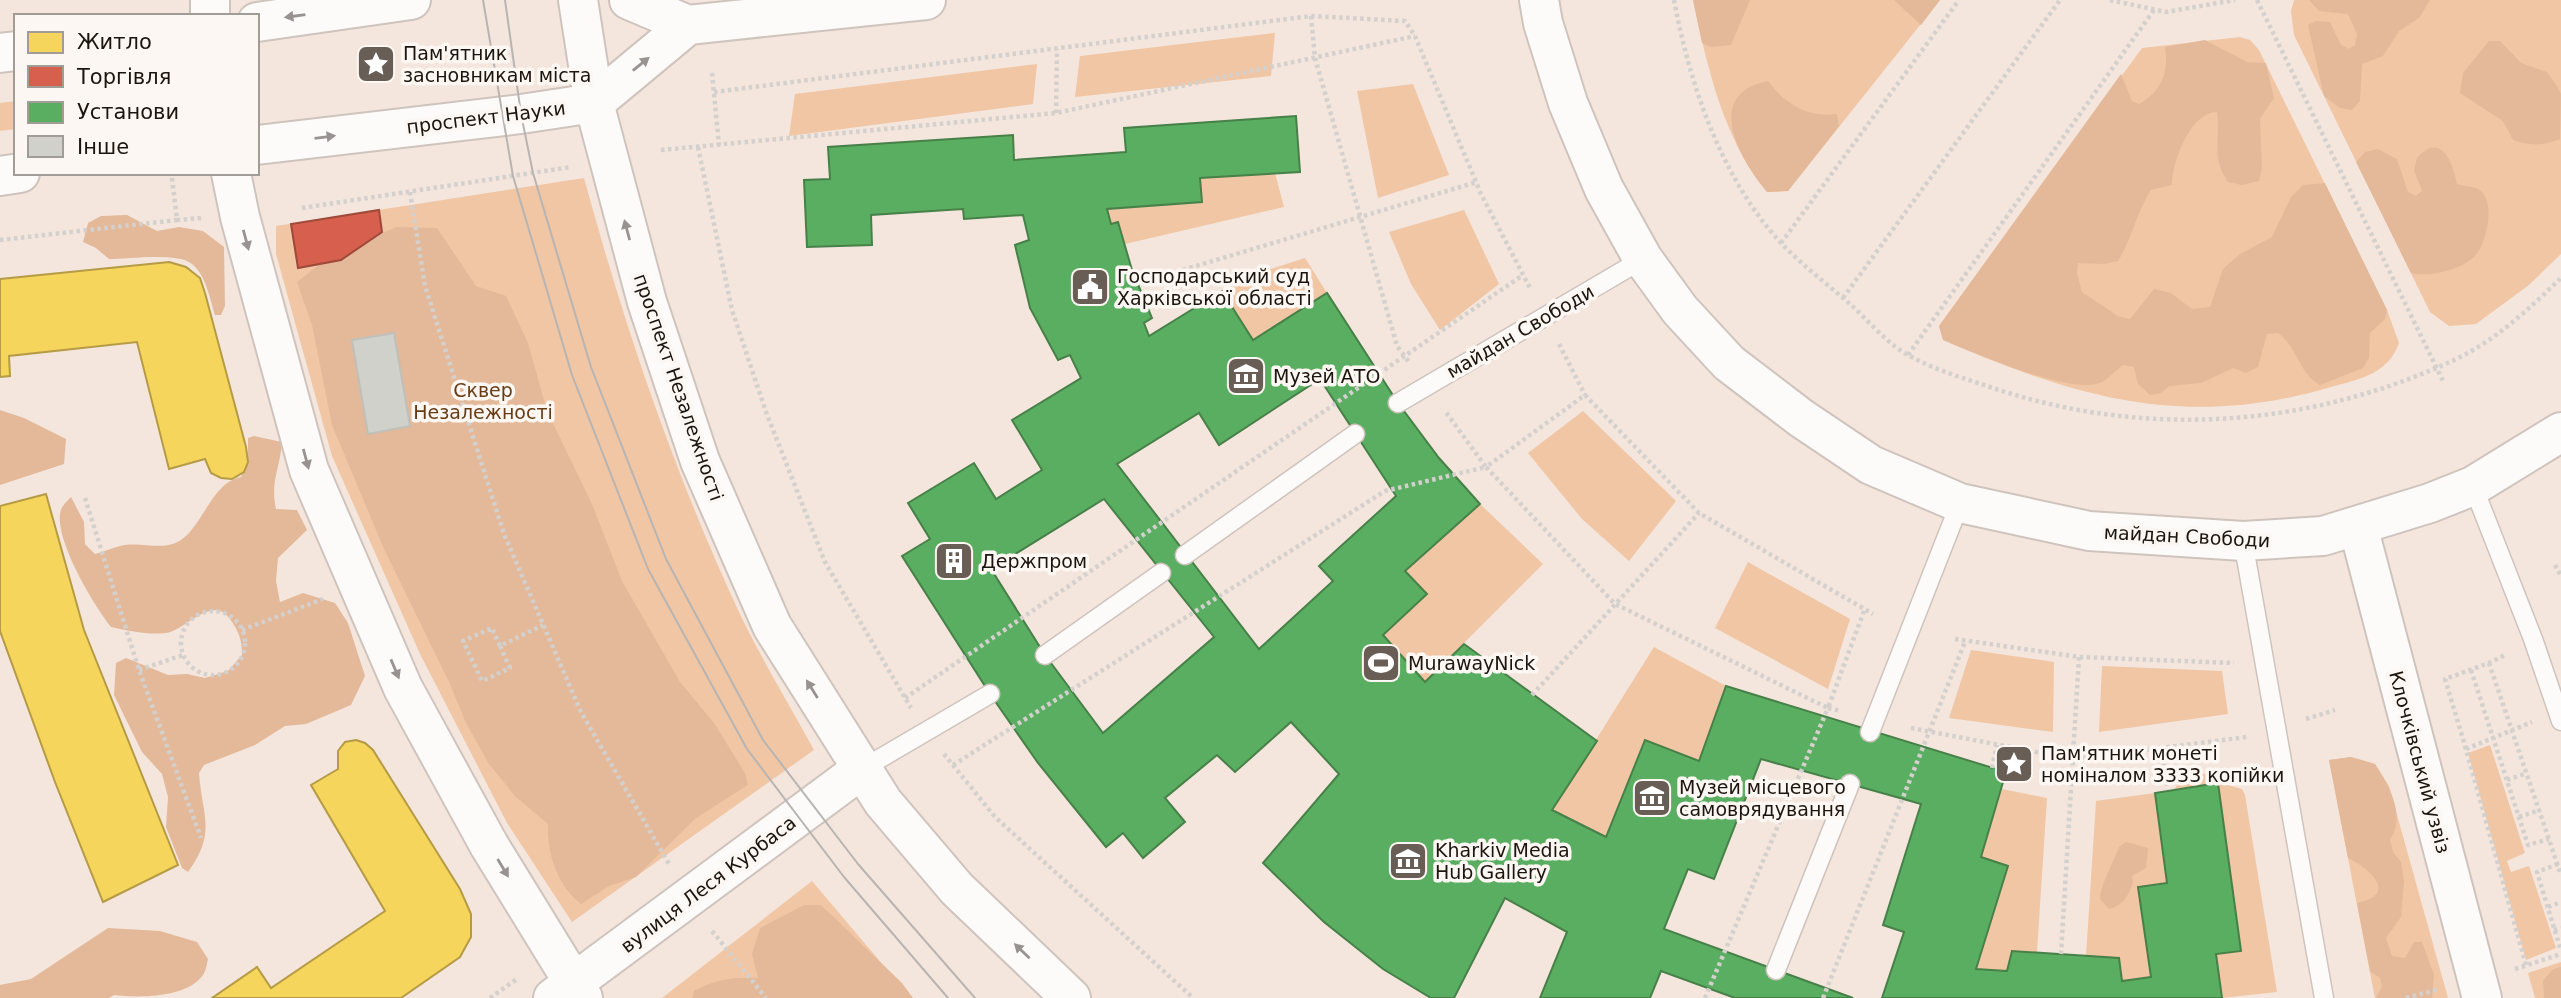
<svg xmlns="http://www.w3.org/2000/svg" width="2561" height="998" font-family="'DejaVu Sans',sans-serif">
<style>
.green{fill:#f0c6a5}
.forest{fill:#e3b999}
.homes{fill:#f6d55c;stroke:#b59b45;stroke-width:2}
.shops{fill:#d6604d;stroke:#9e493a;stroke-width:2}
.public{fill:#5aae61;stroke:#478048;stroke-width:2;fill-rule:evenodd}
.building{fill:#d0d1cb;stroke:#c0c0ba;stroke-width:2}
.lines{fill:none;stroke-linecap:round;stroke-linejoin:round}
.service-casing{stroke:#cfc4bd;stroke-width:21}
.tertiary-casing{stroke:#cfc4bd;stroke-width:42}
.secondary-casing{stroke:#cfc4bd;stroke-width:42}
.primary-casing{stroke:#cfc4bd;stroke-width:42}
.path{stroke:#d4d0cd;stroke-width:4.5;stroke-dasharray:3.5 3.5;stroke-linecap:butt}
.service{stroke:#fdfbfa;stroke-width:18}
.tertiary{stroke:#fdfbfa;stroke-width:38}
.secondary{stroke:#fdfbfa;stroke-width:38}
.primary{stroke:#fdfbfa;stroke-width:38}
.tram{stroke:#b8b4b2;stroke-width:2}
.oneway{fill:#989390}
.labels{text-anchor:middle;stroke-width:7;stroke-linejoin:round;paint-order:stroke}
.poi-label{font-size:19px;fill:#1c140e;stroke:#fcf7f3;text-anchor:start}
.street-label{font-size:19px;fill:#1c140e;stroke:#fcf7f3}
.park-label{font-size:19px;fill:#673c14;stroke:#fcf7f3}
</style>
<rect width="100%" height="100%" fill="#f4e6dd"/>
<g class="green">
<path d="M 1693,0 L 1940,0 L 1788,191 L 1767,192 C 1723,139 1707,66 1693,0 Z"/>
<polygon points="2294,0 2561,0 2561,254 2529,285 2476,324 2449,326 2430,312 2294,35 2291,11"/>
<polygon points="1275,33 1271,76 1075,97 1080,56"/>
<path d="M 2240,37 L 2250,40 L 2259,50 L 2387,310 L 2399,343 C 2388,374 2360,379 2331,387 C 2185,430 2077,398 1943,340 L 1939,326 L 2142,48 Z"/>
<polygon points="1037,64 1033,104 789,136 795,94"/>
<polygon points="1413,84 1449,175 1378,198 1357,91"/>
<polygon points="16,101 16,129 0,131 0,103"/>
<polygon points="1275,173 1284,207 1125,244 1118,223 1111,224 1107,209 1202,202 1200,178"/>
<path d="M 584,178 C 625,328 674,473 740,614 C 762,660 789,704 814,750 L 572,922 L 507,823 L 420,654 L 332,456 L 276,254 L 276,226 Z"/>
<polygon points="1464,210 1499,284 1440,330 1411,284 1389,232"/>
<polygon points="1305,258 1327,293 1253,340 1222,291 1252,275"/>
<polygon points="1583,411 1676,501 1629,561 1582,519 1528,453"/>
<polygon points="1480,504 1543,564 1425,682 1383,635 1405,571"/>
<polygon points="1748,562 1850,619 1828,689 1715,628"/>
<polygon points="1654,647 1726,686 1699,761 1644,740 1606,837 1552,810"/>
<polygon points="1971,650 2054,662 2053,732 1949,718"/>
<polygon points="2102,666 2222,671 2228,714 2099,732"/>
<polygon points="2490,745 2525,853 2507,861 2511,872 2529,866 2556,948 2526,960 2468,753"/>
<polygon points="2351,757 2375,764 2389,786 2448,998 2375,998 2329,760"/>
<path d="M 2220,773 L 2224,784 L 2242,789 L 2245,795 L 2277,992 L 2222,998 L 2216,954 L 2241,950 L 2218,784 L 2175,789 C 2183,772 2204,774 2220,773 Z"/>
<polygon points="2002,789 2047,798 2037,952 2012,951 2007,971 1976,969 2008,867 1981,857"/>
<polygon points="2155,793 2167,883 2138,887 2151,977 2122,981 2119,958 2086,956 2096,801"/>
<polygon points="812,881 911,998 662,998"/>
<polygon points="2561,962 2561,998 2535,998 2528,973"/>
</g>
<g class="forest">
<polygon points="1693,0 1750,0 1731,45 1711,47 1702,43"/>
<polygon points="1894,0 1940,0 1921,25"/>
<polygon points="2309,0 2430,0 2419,18 2399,31 2383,56 2362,64 2360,101 2352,110 2340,108 2324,96 2308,25 2316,21 2330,22 2341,45 2349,49 2355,45 2357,34 2348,14 2319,11"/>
<path d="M 2205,40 L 2247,62 L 2266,63 L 2274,98 L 2260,119 L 2262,168 L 2259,181 L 2242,185 L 2228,182 C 2210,155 2221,141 2217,112 C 2190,112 2172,163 2172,185 L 2151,190 C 2137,211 2132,239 2118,261 L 2104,264 L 2078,263 L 2077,273 L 2082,292 L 2118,316 L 2130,319 L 2154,289 L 2171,293 L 2192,309 L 2210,307 L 2223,269 L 2240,254 L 2272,237 L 2291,197 L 2303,185 L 2325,183 L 2387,310 L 2385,319 L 2370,333 L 2369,358 L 2363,368 L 2320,385 C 2299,374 2298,347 2278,333 L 2267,334 L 2258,367 L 2246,373 L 2233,368 L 2201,383 L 2169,386 L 2161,393 L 2150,395 L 2138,384 L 2134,367 L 2123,365 C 2116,370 2109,378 2102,382 C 2074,397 1972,352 1943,340 L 1939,326 L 2121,74 L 2132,101 L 2139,104 C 2162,91 2169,72 2165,47 Z"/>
<path d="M 2489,41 L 2500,41 L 2521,63 L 2547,72 L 2557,86 L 2561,94 L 2560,139 C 2543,146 2531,146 2513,140 L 2503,121 L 2460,93 L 2463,73 Z"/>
<path d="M 1768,81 C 1786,105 1808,118 1837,114 L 1839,126 L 1788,191 L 1767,192 C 1740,160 1702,94 1768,81 Z"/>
<path d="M 2378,149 L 2397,159 L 2408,192 L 2416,196 L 2422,191 L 2414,170 L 2417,158 C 2442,130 2453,164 2457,184 C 2463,186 2472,186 2478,189 C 2497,199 2487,246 2473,258 C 2457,271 2430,277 2411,273 L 2356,162 L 2365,152 Z"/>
<path d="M 127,215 L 157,231 L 179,227 L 203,231 L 224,247 L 225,306 L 221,315 L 215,315 C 210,299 206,275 192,264 C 178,252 128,259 109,259 L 96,248 L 83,242 L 88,223 L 101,216 Z"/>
<path d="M 397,227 L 437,228 L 476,286 L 506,296 L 528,343 L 547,411 L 592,504 L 622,581 L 680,682 L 714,723 L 745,773 L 748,785 L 696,818 L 636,877 L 609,886 L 581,904 C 557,885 547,854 548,824 L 515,796 L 489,764 L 466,723 L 450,684 L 384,549 L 332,425 L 312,325 L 297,282 L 337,251 Z"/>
<polygon points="0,410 24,418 66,439 64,464 0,485"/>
<path d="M 254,436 L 282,442 C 280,469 270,481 276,509 L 297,510 L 307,530 L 278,558 L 276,581 L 280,602 L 303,593 L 335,603 L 348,623 L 365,676 L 351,705 L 306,724 L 285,726 L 255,745 L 204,765 L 199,773 C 202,816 217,832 188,872 L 182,868 L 166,827 L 168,797 L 162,774 L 142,752 L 114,695 L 116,663 L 126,658 L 168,675 L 187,674 L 205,678 L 228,671 L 242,655 C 242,639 239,632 230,619 C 212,594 185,631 166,633 C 147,635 130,631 111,627 C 94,606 52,536 61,510 C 62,506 67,501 71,497 L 84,522 L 85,544 L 95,554 C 103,552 112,548 120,546 C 144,540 167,555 187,535 C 205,517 215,482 241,477 L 248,462 L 248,438 Z"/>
<path d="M 2351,757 L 2375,764 C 2390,787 2406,816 2390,840 L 2393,852 L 2401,862 L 2404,881 L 2401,917 L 2386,938 L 2392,956 L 2405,958 L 2414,942 L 2422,942 L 2434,975 L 2432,998 L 2376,998 L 2382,986 L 2380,978 L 2370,971 L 2357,903 C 2399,894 2370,869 2348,858 L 2329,760 Z"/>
<path d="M 2126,842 L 2148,848 L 2146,868 L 2132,876 L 2133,882 C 2129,895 2123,906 2109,909 L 2100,899 C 2100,886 2114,861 2119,847 Z"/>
<path d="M 804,905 L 821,905 L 902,983 L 913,998 L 692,998 L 694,991 C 717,979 733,977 758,978 L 752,954 L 760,928 Z"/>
<path d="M 108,928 L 160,931 L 197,942 L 208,959 C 207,963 206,971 203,975 C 187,998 139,998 114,995 L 109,998 L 0,998 L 0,985 L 31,979 Z"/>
<polygon points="2561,967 2561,998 2544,998 2543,981 2553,969"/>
</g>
<g class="homes">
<polygon points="169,262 186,267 200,278 205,293 246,447 248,462 244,472 232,479 221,478 211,473 205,459 169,469 137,342 9,356 10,376 0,377 0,279"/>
<polygon points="46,494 84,630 178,865 103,902 55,782 0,631 0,506"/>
<polygon points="356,740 365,743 373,750 460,889 471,914 471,937 460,957 401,998 212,998 257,967 271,988 385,911 311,785 338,769 338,751 345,742"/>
</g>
<polygon class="shops" points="379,210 382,232 341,260 298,268 291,224"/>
<path class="public" d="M 1296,116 L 1300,172 L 1200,178 L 1202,202 L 1107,209 L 1111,224 L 1118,222 L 1132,270 L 1152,318 L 1144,323 L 1149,336 L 1222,291 L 1253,340 L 1327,293 L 1398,403 L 1439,458 L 1480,504 L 1405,571 L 1427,594 L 1383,635 L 1425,682 L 1464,644 L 1597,741 L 1552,810 L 1606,837 L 1645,740 L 1699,761 L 1726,686 L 2006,772 L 1981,857 L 2008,866 L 1976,969 L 2007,971 L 2012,951 L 2119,958 L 2122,981 L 2151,977 L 2138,887 L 2167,883 L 2155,793 L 2218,783 L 2241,951 L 2216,954 L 2222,998 L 1882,998 L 1904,932 L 1883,925 L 1921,804 L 1761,759 L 1714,879 L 1688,869 L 1664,929 L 1853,998 L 1735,998 L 1661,971 L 1650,998 L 1540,998 L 1567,932 L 1505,898 L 1454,998 L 1431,998 L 1383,969 L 1324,922 L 1263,863 L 1339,774 L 1291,722 L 1235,772 L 1217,755 L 1165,798 L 1185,822 L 1143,858 L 1123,833 L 1106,847 L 1038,763 L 990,694 L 902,556 L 930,539 L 908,503 L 974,463 L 996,499 L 1042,470 L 1012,420 L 1081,378 L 1070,355 L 1058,360 L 1030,308 L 1015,245 L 1029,240 L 1023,215 L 964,219 L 963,209 L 871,215 L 872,245 L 807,247 L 804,180 L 830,179 L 828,147 L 1013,135 L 1014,160 L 1126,152 L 1124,128 ZM 1320,379 L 1396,496 L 1319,566 L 1333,581 L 1259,649 L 1117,464 L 1199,413 L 1219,445 ZM 1104,499 L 1214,637 L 1103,733 L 1045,655 L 991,569 Z"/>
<polygon class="building" points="394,333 410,426 368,434 352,340"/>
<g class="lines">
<g class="service-casing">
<g id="service">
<polyline points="1398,403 1643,259"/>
<polyline points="2473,486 2533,639 2561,721"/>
<polyline points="2243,541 2324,998"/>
<polyline points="1185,555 1355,434"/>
<polyline points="1045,655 1161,573"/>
<polyline points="1870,732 1960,503"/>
<polyline points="862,769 990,694"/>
<polyline points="1776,970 1850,784"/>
</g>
</g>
<g class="tertiary-casing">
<polyline id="tertiary" points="553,998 862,769"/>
</g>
<g class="secondary-casing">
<g id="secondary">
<polyline points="629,0 688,25"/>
<polyline points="1539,0 1543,23 1568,103 1604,189 1643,259 1680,310 1729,363 1801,418 1871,465 1960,503 2089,531 2243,541 2323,536 2430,503 2473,486 2561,432"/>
<polyline points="594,103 688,25 926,0"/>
<polyline points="2358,526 2482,998"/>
</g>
</g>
<g class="primary-casing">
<g id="primary">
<polyline points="210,0 210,16"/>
<polyline points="578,0 594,103 647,302 700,461 772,626 883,802 957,889 1071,998"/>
<polyline points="257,22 411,0"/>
<polyline points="0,53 16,51"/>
<polyline points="257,145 521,114 594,103"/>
<polyline points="231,173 240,217 309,470 403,688 489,845 583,998"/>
<polyline points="0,176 20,173"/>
</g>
</g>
<g class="path">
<path d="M 1674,0 C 1690,85 1721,178 1781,243 C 1802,265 1827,284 1850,304 C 1868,320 1888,345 1910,356 C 1935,370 1963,378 1990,387 C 2143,439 2306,428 2452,361 C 2494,342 2529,309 2561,278"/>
<polyline points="2110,0 2166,12 2235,0"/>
<polyline points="2257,0 2444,383"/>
<polyline points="1311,16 1315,58 1397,346 1409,362"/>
<polyline points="712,73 719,145"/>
<polyline points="714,92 1311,16 1405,21 1415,36 1481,194 1531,290"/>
<polyline points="1056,113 1057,49"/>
<polyline points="698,147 732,310 766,412 825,562 911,708"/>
<polyline points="661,150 1056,113 1415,36"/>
<polyline points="172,178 177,220 201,218"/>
<polyline points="410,192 425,286 504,534 581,712 669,864"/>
<polyline points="302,208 571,167"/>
<polyline points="0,240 177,220"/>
<polyline points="1781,243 1959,0"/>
<polyline points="1156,278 1477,182"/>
<polyline points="1843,298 2060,0"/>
<polyline points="1559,344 1585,395"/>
<polyline points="1908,355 2154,10"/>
<polyline points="85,498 139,670 201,838"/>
<polyline points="2555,565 2561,576"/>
<polyline points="1864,611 1828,708 1615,604 1486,467 1585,395 1699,513 1873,614"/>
<circle cx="213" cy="643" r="32"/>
<polyline points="242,630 323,599"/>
<polyline points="1955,639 2079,657 2234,663"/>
<polyline points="500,646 510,668 482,681 463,641 492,628 500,646 543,625"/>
<polyline points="2489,663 2561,875"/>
<polyline points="139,670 183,655"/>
<polyline points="2471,670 2528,845 2549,839"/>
<polyline points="1532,695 1699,513"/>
<polyline points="905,698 1523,275"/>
<polyline points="2306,719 2335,710"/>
<polyline points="1911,728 2073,759 2247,737"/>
<polyline points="2161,748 2168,790"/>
<polyline points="2466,749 2445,679 2489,663 2507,654"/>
<polyline points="944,754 995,817 1193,998"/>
<polyline points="953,765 1385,491 1486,467 1445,411"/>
<polyline points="1992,768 1997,745"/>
<polyline points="2507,780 2527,773"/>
<polyline points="2519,817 2540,810"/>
<polyline points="2558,864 2537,872 2561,951"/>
<polyline points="2548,907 2561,902"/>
<polyline points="2554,930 2561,928"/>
<polyline points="712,931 766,998"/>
<polyline points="2061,954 2079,657"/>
<polyline points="2526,965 2466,749 2532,722"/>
<polyline points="2515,969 2561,954"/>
<polyline points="490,998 517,979"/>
<polyline points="1705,998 1828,708 1841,711"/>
<polyline points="1823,998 1965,642"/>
<polyline points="2406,998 2439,989"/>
</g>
<use href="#service" class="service"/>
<use href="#tertiary" class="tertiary"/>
<use href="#secondary" class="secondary"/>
<use href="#primary" class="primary"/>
<g class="tram">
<polyline points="483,0 513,176 572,375 648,569 747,749 844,877 948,998"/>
<polyline points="505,0 521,114 533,173 591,367 666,559 763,740 858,864 975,998"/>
</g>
</g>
<defs><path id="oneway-solid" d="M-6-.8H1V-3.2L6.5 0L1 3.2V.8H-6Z" transform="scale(1.75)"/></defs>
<g class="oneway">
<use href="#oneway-solid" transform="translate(295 16) rotate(172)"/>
<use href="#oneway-solid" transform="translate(641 64) rotate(-39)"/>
<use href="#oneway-solid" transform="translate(325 137) rotate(-7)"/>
<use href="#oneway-solid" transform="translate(627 230) rotate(-105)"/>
<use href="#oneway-solid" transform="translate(246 240) rotate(75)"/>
<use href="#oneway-solid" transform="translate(306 459) rotate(75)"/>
<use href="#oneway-solid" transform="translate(395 669) rotate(67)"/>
<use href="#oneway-solid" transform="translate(812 689) rotate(-122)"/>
<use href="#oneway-solid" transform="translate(503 868) rotate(59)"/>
<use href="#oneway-solid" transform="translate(1022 951) rotate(-136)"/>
</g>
<defs>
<g id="sight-square" transform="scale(2.0125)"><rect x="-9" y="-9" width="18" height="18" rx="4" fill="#685e56" stroke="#fcf7f3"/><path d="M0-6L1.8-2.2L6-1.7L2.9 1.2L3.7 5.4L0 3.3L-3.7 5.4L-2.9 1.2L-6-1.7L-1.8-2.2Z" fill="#fff"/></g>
<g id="civic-square" transform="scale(2.0125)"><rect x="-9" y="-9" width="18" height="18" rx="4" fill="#685e56" stroke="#fcf7f3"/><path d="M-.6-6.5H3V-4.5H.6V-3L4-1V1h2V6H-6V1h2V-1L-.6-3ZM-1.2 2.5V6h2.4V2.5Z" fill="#fff"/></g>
<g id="museum-square" transform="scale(2.0125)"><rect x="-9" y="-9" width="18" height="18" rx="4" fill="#685e56" stroke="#fcf7f3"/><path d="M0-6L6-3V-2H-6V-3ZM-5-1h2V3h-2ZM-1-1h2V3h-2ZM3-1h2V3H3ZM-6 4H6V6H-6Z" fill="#fff"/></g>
<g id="building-square" transform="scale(2.0125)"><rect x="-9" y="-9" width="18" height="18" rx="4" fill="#685e56" stroke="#fcf7f3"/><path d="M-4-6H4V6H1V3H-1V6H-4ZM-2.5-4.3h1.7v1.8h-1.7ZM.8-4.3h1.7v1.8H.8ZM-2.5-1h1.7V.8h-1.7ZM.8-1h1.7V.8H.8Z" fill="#fff"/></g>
<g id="stadium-square" transform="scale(2.0125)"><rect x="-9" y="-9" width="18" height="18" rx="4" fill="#685e56" stroke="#fcf7f3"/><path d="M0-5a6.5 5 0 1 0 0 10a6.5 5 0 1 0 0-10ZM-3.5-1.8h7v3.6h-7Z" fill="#fff"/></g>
</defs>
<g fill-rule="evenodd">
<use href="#sight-square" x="376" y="64"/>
<use href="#civic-square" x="1090" y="287"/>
<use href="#museum-square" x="1246" y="376"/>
<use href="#building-square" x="954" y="561"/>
<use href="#stadium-square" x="1381" y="663"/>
<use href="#sight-square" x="2014" y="764"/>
<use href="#museum-square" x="1652" y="798"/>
<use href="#museum-square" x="1408" y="861"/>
</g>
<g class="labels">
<g class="poi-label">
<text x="403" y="60">Пам'ятник<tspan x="403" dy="22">засновникам міста</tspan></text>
<text x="1117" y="283">Господарський суд<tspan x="1117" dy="22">Харківської області</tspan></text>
<text x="1273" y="383">Музей АТО</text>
<text x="981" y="568">Держпром</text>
<text x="1408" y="670">MurawayNick</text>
<text x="2041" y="760">Пам'ятник монеті<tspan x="2041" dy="22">номіналом 3333 копійки</tspan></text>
<text x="1679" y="794">Музей місцевого<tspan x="1679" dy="22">самоврядування</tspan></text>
<text x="1435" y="857">Kharkiv Media<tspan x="1435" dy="22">Hub Gallery</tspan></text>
</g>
<g class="street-label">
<text transform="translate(486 117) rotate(-7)" y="7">проспект Науки</text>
<text transform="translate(1520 331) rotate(-30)" y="7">майдан Свободи</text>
<text transform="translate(679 387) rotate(71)" y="7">проспект Незалежності</text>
<text transform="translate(2187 536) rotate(3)" y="7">майдан Свободи</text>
<text transform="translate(2420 762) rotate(75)" y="7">Клочківський узвіз</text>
<text transform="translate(708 884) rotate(-37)" y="7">вулиця Леся Курбаса</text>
</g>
<g class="park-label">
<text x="483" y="397">Сквер<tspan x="483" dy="22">Незалежності</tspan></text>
</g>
</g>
<rect x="14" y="14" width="245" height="161" fill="#fcf7f3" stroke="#a29c97" stroke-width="2"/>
<rect x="28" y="32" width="35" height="21" fill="#f6d55c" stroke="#a29c97" stroke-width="2"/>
<text x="77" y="49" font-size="21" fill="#1c140e">Житло</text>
<rect x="28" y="66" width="35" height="21" fill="#d6604d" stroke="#a29c97" stroke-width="2"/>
<text x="77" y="84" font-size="21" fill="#1c140e">Торгівля</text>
<rect x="28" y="102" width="35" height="21" fill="#5aae61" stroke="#a29c97" stroke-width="2"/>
<text x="77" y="119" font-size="21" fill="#1c140e">Установи</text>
<rect x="28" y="136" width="35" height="21" fill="#d0d1cb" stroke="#a29c97" stroke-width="2"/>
<text x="77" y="154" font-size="21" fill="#1c140e">Інше</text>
</svg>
